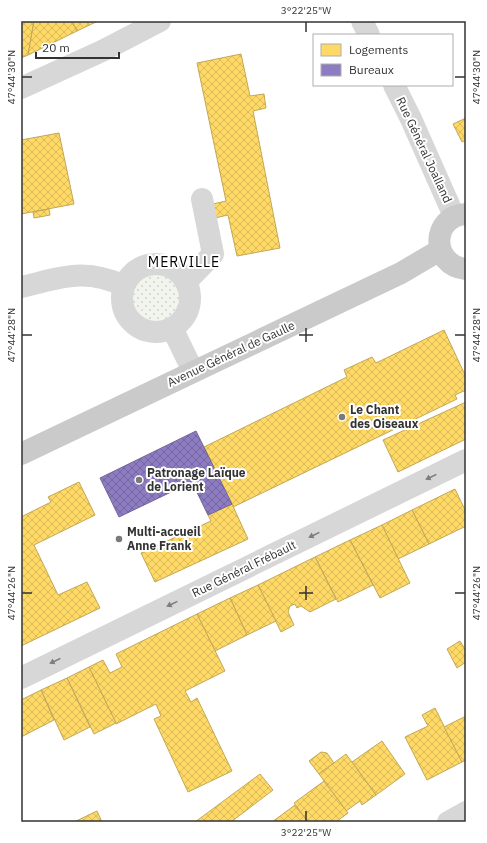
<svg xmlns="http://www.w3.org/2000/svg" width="487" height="843" font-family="'IBM Plex Sans',sans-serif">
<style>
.grass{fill:url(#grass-dots)}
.homes{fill:url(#homes-cross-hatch);stroke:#c2a757}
.offices{fill:url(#offices-cross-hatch);stroke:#736698}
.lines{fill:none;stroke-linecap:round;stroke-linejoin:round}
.minor{stroke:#d7d7d7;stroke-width:22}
.major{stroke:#cacaca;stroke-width:22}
.oneway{fill:#7d7d7d}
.ticks{fill:none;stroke:#333;stroke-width:1.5}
.poi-dot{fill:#7a7a7a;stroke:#fff;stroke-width:1.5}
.labels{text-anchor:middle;stroke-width:4;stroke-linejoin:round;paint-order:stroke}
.street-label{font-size:12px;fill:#333;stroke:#fff}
.poi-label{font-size:12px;font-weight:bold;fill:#333;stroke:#fff;text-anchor:start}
.quarter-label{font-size:14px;letter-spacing:1px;fill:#000;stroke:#fff}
.neatline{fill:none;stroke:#333;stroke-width:1.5}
.ticks-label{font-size:10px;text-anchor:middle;fill:#333}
</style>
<defs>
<pattern id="grass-dots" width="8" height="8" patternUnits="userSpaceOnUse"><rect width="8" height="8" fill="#f1f5ed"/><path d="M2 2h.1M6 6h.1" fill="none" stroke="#cfd2cc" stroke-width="1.8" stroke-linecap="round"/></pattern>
<pattern id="homes-cross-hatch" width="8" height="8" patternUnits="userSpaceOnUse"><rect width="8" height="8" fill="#ffd966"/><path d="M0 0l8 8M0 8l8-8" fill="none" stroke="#dbbb59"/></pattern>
<pattern id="offices-cross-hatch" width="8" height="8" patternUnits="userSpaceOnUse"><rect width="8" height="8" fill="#8e7cc3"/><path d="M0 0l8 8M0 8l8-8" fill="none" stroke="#75669f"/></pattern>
</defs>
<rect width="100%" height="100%" fill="#fff"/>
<circle class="grass" cx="156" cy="298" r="25"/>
<g class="homes">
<polygon points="21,21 34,21 28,55 21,58"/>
<polygon points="34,21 72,21 77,31 28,55"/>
<polygon points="72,21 98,21 77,31"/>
<polygon points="241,54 250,96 264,94 266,108 253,111 280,248 237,256 228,215 215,218 213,204 226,201 197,63"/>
<polygon points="466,118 466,140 462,142 453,124"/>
<polygon points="59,133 74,204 21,214 21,140"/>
<polygon points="49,209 50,215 34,218 33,212"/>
<polygon points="444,330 466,377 466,390 455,395 457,399 233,507 204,447 347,377 344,370 372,357 376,363"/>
<polygon points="466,402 466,439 398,472 383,440"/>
<polygon points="79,482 95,515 34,545 58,595 87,582 100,608 21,646 21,517 51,502 48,497"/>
<polygon points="455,489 466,512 466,526 429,544 412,510"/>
<polygon points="232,504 248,539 155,582 141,553 211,521 208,515"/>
<polygon points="412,510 429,544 398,559 382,525"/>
<polygon points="382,525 410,583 380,598 350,540"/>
<polygon points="350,540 373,585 338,602 315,557"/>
<polygon points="315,557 336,599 310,612 301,606 297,608 295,604 290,606 288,612 294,625 281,632 258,585"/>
<polygon points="258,585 276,621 247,635 230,598"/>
<polygon points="230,598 247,635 215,651 197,614"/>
<polygon points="197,614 225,671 185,691 191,702 197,698 232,771 188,792 154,719 161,716 156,704 116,724 89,667 103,660 110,673 122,667 116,654"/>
<polygon points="460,641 466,651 466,662 457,668 447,649"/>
<polygon points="89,667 116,723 94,734 67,678"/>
<polygon points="67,678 90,727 64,740 41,690"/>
<polygon points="41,690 54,720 21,737 21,700"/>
<polygon points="435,708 462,762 427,780 405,737 428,726 422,715"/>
<polygon points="466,716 466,760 462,762 444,727"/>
<polygon points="382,741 405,774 376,795 352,762"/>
<polygon points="321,752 327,753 334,763 319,774 309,761"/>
<polygon points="346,754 376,795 362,805 360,801 346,811 319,774"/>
<polygon points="260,774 273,790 231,822 195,822"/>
<polygon points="324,781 348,813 336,822 308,822 294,803"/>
<polygon points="295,805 308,822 272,822"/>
<polygon points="97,811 102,822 74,822"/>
</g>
<polygon class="offices" points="196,431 232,504 208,515 192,482 119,517 100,478"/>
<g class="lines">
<g class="minor">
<polyline points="362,21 369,35"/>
<polyline points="394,85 411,119 454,216"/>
<polyline points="21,88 102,51 160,21"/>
<circle cx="156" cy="298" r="34"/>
<polyline points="186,282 213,254 202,199"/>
<path d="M 21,287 C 61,278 84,267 124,286"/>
<polyline points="172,328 193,371"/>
<polyline points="21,678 466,460"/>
<polyline points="448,822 466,812"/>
</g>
<g class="major">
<path d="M 466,214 C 431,216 430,265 466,269"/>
<polyline points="21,454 401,273 440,250"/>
</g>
</g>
<defs><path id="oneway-solid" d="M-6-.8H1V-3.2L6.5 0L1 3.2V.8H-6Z"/></defs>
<g class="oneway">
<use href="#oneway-solid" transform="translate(431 477) rotate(154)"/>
<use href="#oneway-solid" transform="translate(314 535) rotate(154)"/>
<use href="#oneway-solid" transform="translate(172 604) rotate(154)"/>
<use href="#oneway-solid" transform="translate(55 661) rotate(154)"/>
</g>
<path class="ticks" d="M 306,22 L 306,32M 22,77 L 32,77M 455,77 L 465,77M 306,328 L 306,342M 22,335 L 32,335M 299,335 L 313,335M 455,335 L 465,335M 306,586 L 306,600M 22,593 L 32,593M 299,593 L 313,593M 455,593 L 465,593M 306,811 L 306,821"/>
<g class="poi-dot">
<circle cx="342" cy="417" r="4"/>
<circle cx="139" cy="480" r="4"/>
<circle cx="119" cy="539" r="4"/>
</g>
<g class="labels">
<g class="street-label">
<text transform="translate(424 150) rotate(65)" y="4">Rue Général Joalland</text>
<text transform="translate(231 354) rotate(-25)" y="4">Avenue Général de Gaulle</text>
<text transform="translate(244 569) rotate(-26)" y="4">Rue Général Frébault</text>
</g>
<g class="poi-label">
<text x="350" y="414">Le Chant<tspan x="350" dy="14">des Oiseaux</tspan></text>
<text x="147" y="477">Patronage Laïque<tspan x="147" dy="14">de Lorient</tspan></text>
<text x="127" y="536">Multi-accueil<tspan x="127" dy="14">Anne Frank</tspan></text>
</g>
<g class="quarter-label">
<text x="184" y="267">MERVILLE</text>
</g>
</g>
<rect width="487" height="843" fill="none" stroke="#ffffff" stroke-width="44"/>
<rect x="313" y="34" width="140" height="52" fill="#ffffff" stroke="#adadad"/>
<rect x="321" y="44" width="20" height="12" fill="#ffd966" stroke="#adadad"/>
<text x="349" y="54" font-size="12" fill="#333333">Logements</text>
<rect x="321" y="64" width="20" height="12" fill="#8e7cc3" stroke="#adadad"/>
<text x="349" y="74" font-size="12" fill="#333333">Bureaux</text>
<path d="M36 52v6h83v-6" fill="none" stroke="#333333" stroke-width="2"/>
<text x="42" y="52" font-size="12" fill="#333333" stroke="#ffffff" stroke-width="3" paint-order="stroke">20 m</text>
<rect x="22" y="22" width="443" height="799" class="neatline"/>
<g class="ticks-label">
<text x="306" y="14">3°22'25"W</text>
<text transform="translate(11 77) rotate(-90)" y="4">47°44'30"N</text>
<text transform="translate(476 77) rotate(-90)" y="4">47°44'30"N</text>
<text transform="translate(11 335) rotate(-90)" y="4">47°44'28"N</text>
<text transform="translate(476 335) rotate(-90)" y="4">47°44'28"N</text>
<text transform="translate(11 593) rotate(-90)" y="4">47°44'26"N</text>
<text transform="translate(476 593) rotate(-90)" y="4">47°44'26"N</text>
<text x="306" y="836">3°22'25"W</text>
</g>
</svg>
